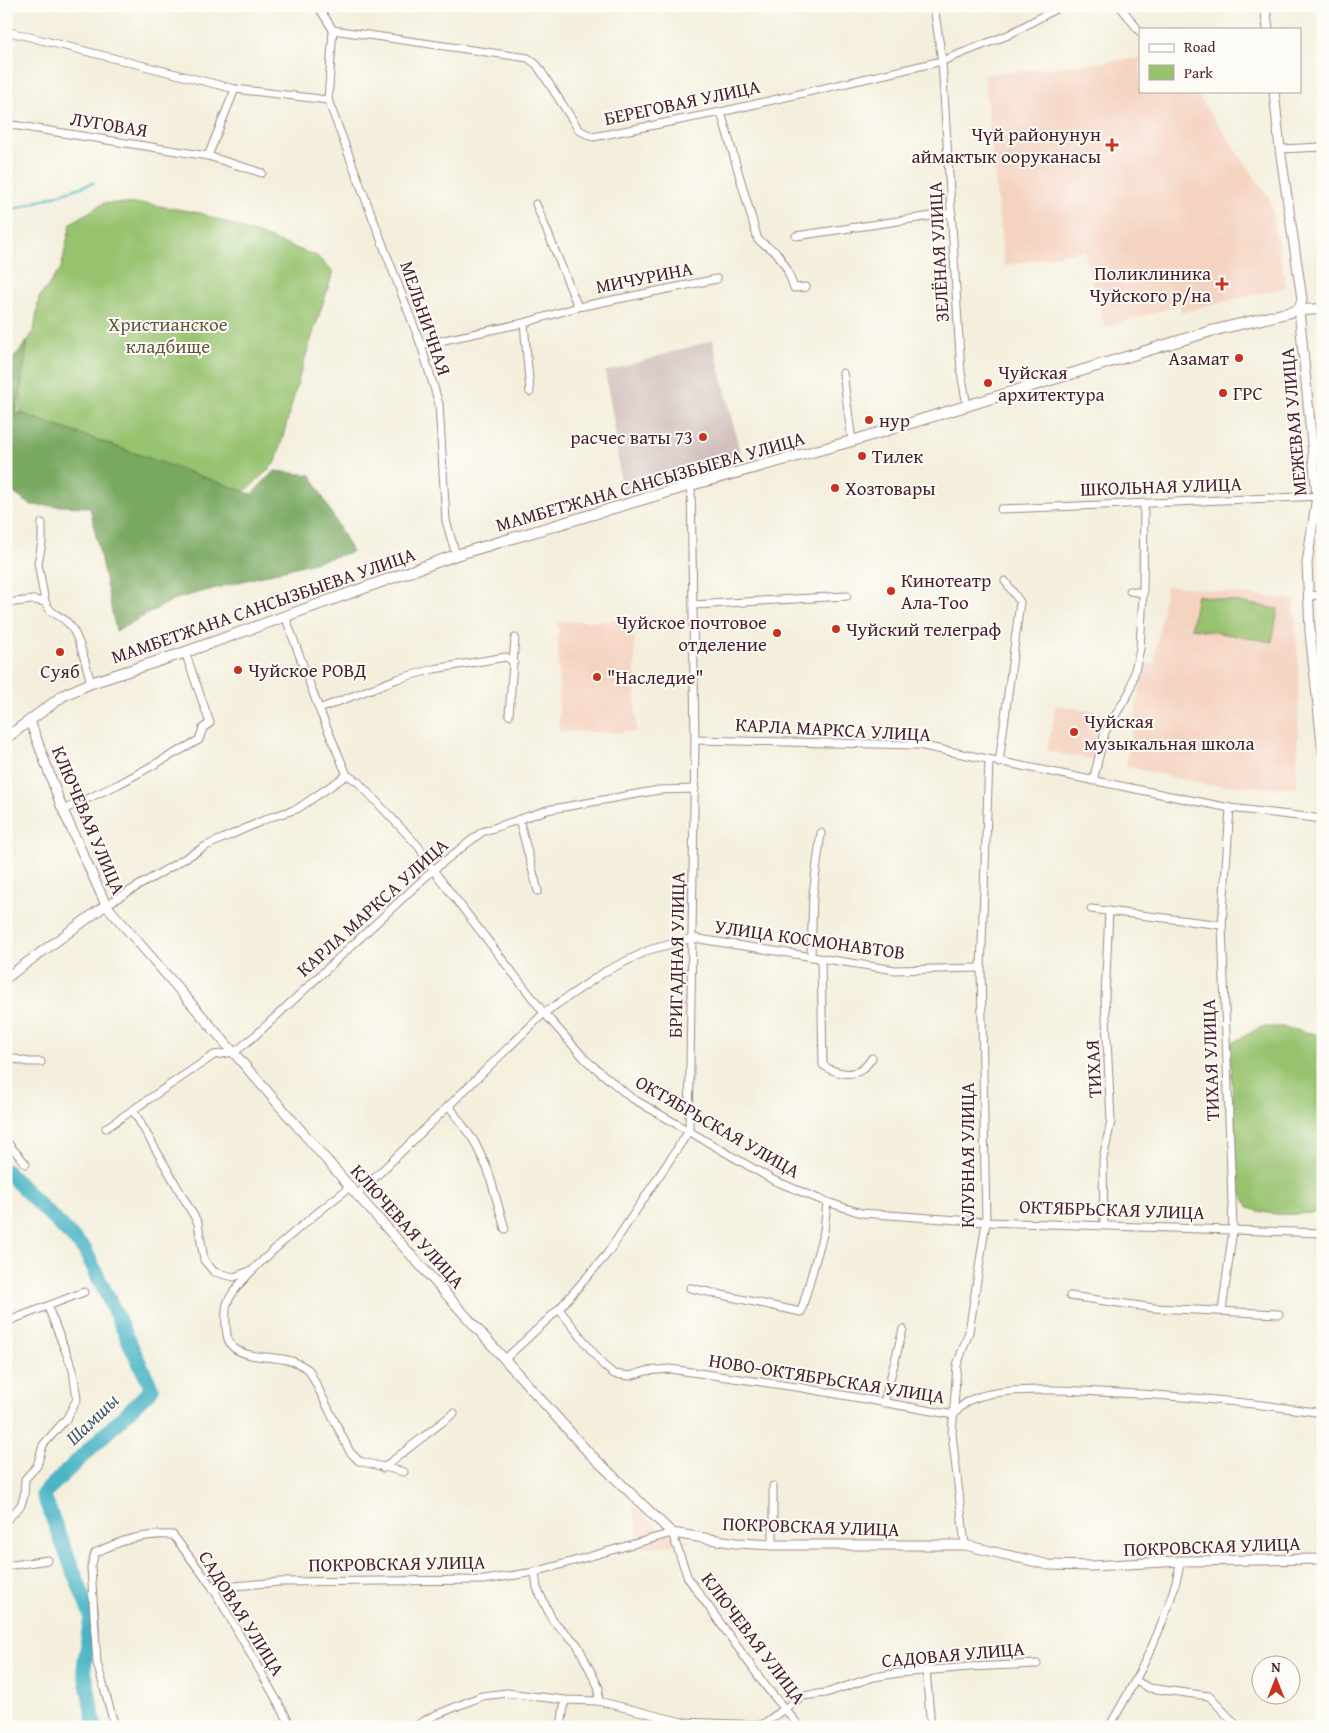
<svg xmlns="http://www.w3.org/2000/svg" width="1329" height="1733" font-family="'Gentium Book Plus',serif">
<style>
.built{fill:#f5d3c1}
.industrial{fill:#d1c0bc}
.green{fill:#97c26e;stroke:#70704c}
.forest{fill:#79a861;stroke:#626446}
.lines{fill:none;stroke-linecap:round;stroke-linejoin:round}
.stream{stroke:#48b4c5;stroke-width:2.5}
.river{stroke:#48b4c5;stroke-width:15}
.minor-casing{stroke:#9f8784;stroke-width:9}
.tertiary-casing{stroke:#9f8784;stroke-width:11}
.secondary-casing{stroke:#9f8784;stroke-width:12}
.minor{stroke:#fff;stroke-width:7}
.tertiary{stroke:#fff;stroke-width:9}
.secondary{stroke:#fff;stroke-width:10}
.poi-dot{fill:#c8321e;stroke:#fdfcf7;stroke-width:2}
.labels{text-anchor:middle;stroke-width:4;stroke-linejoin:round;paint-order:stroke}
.street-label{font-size:19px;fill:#4a1f2b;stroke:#fdfcf7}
.poi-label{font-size:19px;fill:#4a1f2b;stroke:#fdfcf7;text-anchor:start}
.park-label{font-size:19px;fill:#655842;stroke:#fdfcf7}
.water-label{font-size:20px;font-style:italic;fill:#495b69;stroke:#fdfcf7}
</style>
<rect width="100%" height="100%" fill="#fdfcf7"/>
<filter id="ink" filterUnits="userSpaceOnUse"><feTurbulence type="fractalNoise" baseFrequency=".02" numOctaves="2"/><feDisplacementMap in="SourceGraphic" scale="10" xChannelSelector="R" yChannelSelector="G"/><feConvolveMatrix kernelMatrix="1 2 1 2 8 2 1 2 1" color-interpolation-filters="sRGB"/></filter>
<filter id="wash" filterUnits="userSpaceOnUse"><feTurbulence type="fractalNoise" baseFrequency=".0096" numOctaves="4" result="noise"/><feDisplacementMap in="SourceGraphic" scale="20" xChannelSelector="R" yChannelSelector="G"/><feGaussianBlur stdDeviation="1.12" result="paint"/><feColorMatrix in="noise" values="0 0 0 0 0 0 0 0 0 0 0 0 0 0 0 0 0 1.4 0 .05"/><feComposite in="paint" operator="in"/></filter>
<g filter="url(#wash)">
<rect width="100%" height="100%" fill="#f4efdc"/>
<g class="built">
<polygon points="1140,58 1140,91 1195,91 1270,199 1286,287 1182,312 1179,305 1105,327 1084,250 1004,266 984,75"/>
<polygon points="1166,585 1294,600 1299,679 1297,788 1206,785 1126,766 1144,664 1154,665"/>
<polygon points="634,620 636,732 559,732 558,622"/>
<polygon points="1056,705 1101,713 1093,760 1047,751"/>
<polygon points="632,1504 659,1529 692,1542 641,1548"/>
</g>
<polygon class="industrial" points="713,340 741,457 621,490 615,430 605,372"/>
<g class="green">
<polygon points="104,203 148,204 200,213 317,256 333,272 300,374 276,462 249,488 236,493 48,425 20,412 24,347 34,331 39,298 61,268 71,223"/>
<polygon points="1197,595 1278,609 1272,642 1191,628"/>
<path d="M 1261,1027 L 1283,1027 L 1323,1036 L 1323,1209 L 1319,1212 C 1294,1215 1273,1217 1249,1208 L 1239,1189 L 1236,1161 L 1230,1044 Z"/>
</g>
<polygon class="forest" points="28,340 17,412 252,494 274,471 311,475 352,552 175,599 116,631 90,507 31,505 6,488 6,367"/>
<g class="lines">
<polyline class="stream" points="6,212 93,183"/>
<polyline class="river" points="6,1171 85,1250 152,1389 43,1494 91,1616 84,1668 95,1727"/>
</g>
</g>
<g filter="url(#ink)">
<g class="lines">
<g class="minor-casing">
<g id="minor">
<polyline points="318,6 333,30 528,58 537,65 579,130 593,137 721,112 942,61 1008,35 1061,6"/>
<polyline points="934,6 942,61 961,372 967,406"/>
<polyline points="1120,6 1140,32"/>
<polyline points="333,30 328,100 421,345 439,404 446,521 456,555"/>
<polyline points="6,31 235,89 328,100"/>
<polyline points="721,112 758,240 777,253 787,269 794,288 806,287"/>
<polyline points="6,124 208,156 262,173"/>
<polyline points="1280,149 1323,147"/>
<polyline points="208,156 235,89"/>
<polyline points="536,204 578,307"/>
<polyline points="796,236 952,213"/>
<polyline points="524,323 530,392"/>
<polyline points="421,345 524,323 578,307 717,279"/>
<polyline points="843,373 852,441"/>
<polyline points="1001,509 1323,496"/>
<polyline points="42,523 42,543 38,563 45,602"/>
<polyline points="1130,591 1143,593 1144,503"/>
<polyline points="1309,595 1323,596"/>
<path d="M 6,603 L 33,600 L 45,602 C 53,617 58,613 68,623 C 80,636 86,666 91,683"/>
<polyline points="693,605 847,596"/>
<polyline points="285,616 319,709 347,775 358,782 419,847 433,870 544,1013 586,1060 630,1097 773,1180 821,1200 861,1213 986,1222 1323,1233"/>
<polyline points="319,709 397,679 434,669 506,657 514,662"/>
<polyline points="509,715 515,638"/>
<polyline points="695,740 918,745 1230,808 1323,819"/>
<polyline points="999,763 1020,602 1005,581"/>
<polyline points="1093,781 1105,732 1130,691 1140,649 1143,593"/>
<polyline points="63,810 119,784 199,740 203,728 210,723 185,652"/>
<polyline points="519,819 538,891"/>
<polyline points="106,905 206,846 271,817 297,809 347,775"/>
<polyline points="1091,909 1222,925"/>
<polyline points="811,957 813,894 821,833"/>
<path d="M 821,959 L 823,1065 C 832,1072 850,1077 861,1070 C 865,1068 869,1062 872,1058"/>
<polyline points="6,1057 28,1062 41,1062"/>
<polyline points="449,1106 474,1141 488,1170 505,1229"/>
<polyline points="133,1110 198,1223 204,1260 214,1272 234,1277 250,1271"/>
<polyline points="106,1128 214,1055 235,1052 257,1034 433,870 482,832 547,810 659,790 695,789"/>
<polyline points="6,1141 26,1164"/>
<path d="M 350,1187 C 324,1207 235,1277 227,1304 C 225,1311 226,1320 226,1327 C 227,1335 227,1342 234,1348 C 255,1363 285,1351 309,1370 L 350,1452 L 359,1461 L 404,1472"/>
<polyline points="358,1194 544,1013 606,971 649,950 693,938 895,970 981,968"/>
<polyline points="1104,1225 1103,1159 1111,1121 1105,998 1109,911"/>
<polyline points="690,1288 801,1312 824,1231 827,1202"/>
<polyline points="1070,1296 1154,1308 1279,1314"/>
<path d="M 559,1309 L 603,1365 L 614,1374 L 630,1376 L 646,1371 L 670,1369 L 803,1388 L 954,1415 C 961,1405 968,1400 981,1396 C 1014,1387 1064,1390 1099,1392 C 1174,1395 1248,1402 1323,1413"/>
<polyline points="1222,1311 1233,1229 1222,925 1230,808"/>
<polyline points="6,1322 84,1292"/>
<polyline points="505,1359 559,1309 607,1254 689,1131 695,740 691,485"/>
<polyline points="884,1403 903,1329"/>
<polyline points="383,1468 454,1413"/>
<polyline points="6,1521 21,1505 24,1496 25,1479 37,1466 43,1445 67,1418 77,1399 73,1370 48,1307"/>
<polyline points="773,1545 773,1486"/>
<polyline points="965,1545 952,1434 957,1365 969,1332 986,1222 981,968 989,761"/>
<polyline points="6,1566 48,1560"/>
<polyline points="535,1572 537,1588 553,1621 577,1644 599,1688 598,1701"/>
<polyline points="213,1588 279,1582 484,1580 535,1572 672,1533 688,1578 767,1688 800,1727"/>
<polyline points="926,1670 931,1727"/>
<polyline points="1136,1681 1149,1688 1209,1696 1238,1727"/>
<path d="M 115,1727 L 97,1663 L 91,1567 L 95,1553 C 121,1540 145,1533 173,1535 L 213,1588 L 292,1727"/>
<polyline points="414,1727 431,1717 482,1696 507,1693 565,1700 598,1701 682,1722 762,1725 802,1696 826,1693 874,1677 899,1673 969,1667 1037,1664"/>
<polyline points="561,1727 565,1700"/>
<path d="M 1109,1727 C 1140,1674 1168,1622 1181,1561"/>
</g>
</g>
<g class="tertiary-casing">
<g id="tertiary">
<polyline points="1265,6 1268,29"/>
<polyline points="1274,91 1280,149 1302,299 1299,310 1317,496 1307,563 1310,632 1323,752"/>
<polyline points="30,721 62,808 106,905 350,1187 587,1451 672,1533 736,1543 773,1545 965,1545 1049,1565 1092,1566 1181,1561 1323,1559"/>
<polyline points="6,978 106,905"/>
</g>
</g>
<g class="secondary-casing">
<polyline id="secondary" points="6,738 64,695 91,683 180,654 456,555 691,485 852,441 1211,331 1299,310 1323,309"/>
</g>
<use href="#minor" class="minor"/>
<use href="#tertiary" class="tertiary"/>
<use href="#secondary" class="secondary"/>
</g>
</g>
<g class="poi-dot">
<path d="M1109.5 137.5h5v5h5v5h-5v5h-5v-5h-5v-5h5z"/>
<path d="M1219.5 276.5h5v5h5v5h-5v5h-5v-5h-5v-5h5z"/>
<circle cx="1239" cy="358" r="5"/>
<circle cx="988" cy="383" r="5"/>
<circle cx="1223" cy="393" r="5"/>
<circle cx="869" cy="420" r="5"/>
<circle cx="703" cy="437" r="5"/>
<circle cx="862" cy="456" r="5"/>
<circle cx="835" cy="488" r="5"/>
<circle cx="891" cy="591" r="5"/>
<circle cx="836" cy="629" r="5"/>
<circle cx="777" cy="633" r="5"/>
<circle cx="60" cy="652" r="5"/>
<circle cx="238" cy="670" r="5"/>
<circle cx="597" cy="677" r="5"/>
<circle cx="1074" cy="732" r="5"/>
</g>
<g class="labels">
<g class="street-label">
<text transform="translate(682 102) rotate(-12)" y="7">БЕРЕГОВАЯ УЛИЦА</text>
<text transform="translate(109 124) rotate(9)" y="7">ЛУГОВАЯ</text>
<text transform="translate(938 252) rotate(-93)" y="7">ЗЕЛЁНАЯ УЛИЦА</text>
<text transform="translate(644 277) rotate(-11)" y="7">МИЧУРИНА</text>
<text transform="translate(426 318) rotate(71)" y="7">МЕЛЬНИЧНАЯ</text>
<text transform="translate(1293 422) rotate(-95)" y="7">МЕЖЕВАЯ УЛИЦА</text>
<text transform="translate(650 481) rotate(-16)" y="7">МАМБЕТЖАНА САНСЫЗБЫЕВА УЛИЦА</text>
<text transform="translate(1161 486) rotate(-2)" y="7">ШКОЛЬНАЯ УЛИЦА</text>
<text transform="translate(263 605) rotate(-19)" y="7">МАМБЕТЖАНА САНСЫЗБЫЕВА УЛИЦА</text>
<text transform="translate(833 729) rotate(3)" y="7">КАРЛА МАРКСА УЛИЦА</text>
<text transform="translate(89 820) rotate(67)" y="7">КЛЮЧЕВАЯ УЛИЦА</text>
<text transform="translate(372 907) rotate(-42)" y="7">КАРЛА МАРКСА УЛИЦА</text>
<text transform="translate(810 939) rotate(8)" y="7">УЛИЦА КОСМОНАВТОВ</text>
<text transform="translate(676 955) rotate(-89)" y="7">БРИГАДНАЯ УЛИЦА</text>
<text transform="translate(1210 1060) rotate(-92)" y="7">ТИХАЯ УЛИЦА</text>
<text transform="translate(1093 1069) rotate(-93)" y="7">ТИХАЯ</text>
<text transform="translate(718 1126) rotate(30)" y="7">ОКТЯБРЬСКАЯ УЛИЦА</text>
<text transform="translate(967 1155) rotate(-90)" y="7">КЛУБНАЯ УЛИЦА</text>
<text transform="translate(1112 1209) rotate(2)" y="7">ОКТЯБРЬСКАЯ УЛИЦА</text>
<text transform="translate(408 1226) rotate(48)" y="7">КЛЮЧЕВАЯ УЛИЦА</text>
<text transform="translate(827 1378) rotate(9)" y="7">НОВО-ОКТЯБРЬСКАЯ УЛИЦА</text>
<text transform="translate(811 1526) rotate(2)" y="7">ПОКРОВСКАЯ УЛИЦА</text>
<text transform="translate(1212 1546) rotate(-2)" y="7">ПОКРОВСКАЯ УЛИЦА</text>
<text transform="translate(397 1563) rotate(-1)" y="7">ПОКРОВСКАЯ УЛИЦА</text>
<text transform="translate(242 1613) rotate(58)" y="7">САДОВАЯ УЛИЦА</text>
<text transform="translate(754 1638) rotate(53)" y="7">КЛЮЧЕВАЯ УЛИЦА</text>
<text transform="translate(953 1654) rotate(-5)" y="7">САДОВАЯ УЛИЦА</text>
</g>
<g class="poi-label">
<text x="1101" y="141" text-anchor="end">Чүй районунун<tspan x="1101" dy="22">аймактык ооруканасы</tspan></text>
<text x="1211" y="280" text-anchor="end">Поликлиника<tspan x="1211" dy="22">Чуйского р/на</tspan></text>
<text x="1229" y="365" text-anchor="end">Азамат</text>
<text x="998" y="379">Чуйская<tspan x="998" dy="22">архитектура</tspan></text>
<text x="1233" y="400">ГРС</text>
<text x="879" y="427">нур</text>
<text x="693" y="444" text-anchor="end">расчес ваты 73</text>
<text x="872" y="463">Тилек</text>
<text x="845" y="495">Хозтовары</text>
<text x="901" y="587">Кинотеатр<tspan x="901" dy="22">Ала-Тоо</tspan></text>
<text x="767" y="629" text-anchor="end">Чуйское почтовое<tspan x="767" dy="22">отделение</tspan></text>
<text x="846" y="636">Чуйский телеграф</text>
<text x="248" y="677">Чуйское РОВД</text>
<text x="60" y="678" text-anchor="middle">Суяб</text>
<text x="607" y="684">"Наследие"</text>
<text x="1084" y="728">Чуйская<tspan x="1084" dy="22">музыкальная школа</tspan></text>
</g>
<g class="park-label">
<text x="168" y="331">Христианское<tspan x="168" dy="22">кладбище</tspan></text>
</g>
<g class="water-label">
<text transform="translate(92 1419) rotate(-44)" y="7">Шамшы</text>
</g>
</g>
<rect width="1329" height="1733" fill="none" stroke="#fdfcf7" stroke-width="25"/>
<rect x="1139" y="28" width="162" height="65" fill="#fdfcf7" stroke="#b5a4a5"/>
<rect x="1149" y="44" width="25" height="8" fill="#ffffff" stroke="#b5a4a5"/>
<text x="1184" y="52" font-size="15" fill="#4a1f2b">Road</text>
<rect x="1149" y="65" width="25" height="15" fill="#97c26e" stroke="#b5a4a5"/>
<text x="1184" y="78" font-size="15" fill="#4a1f2b">Park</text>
<g transform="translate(1276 1680)"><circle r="24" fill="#fdfcf7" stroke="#b5a4a5"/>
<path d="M0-4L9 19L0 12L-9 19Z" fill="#c8321e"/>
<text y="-8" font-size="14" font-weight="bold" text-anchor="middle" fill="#4a1f2b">N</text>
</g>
</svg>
